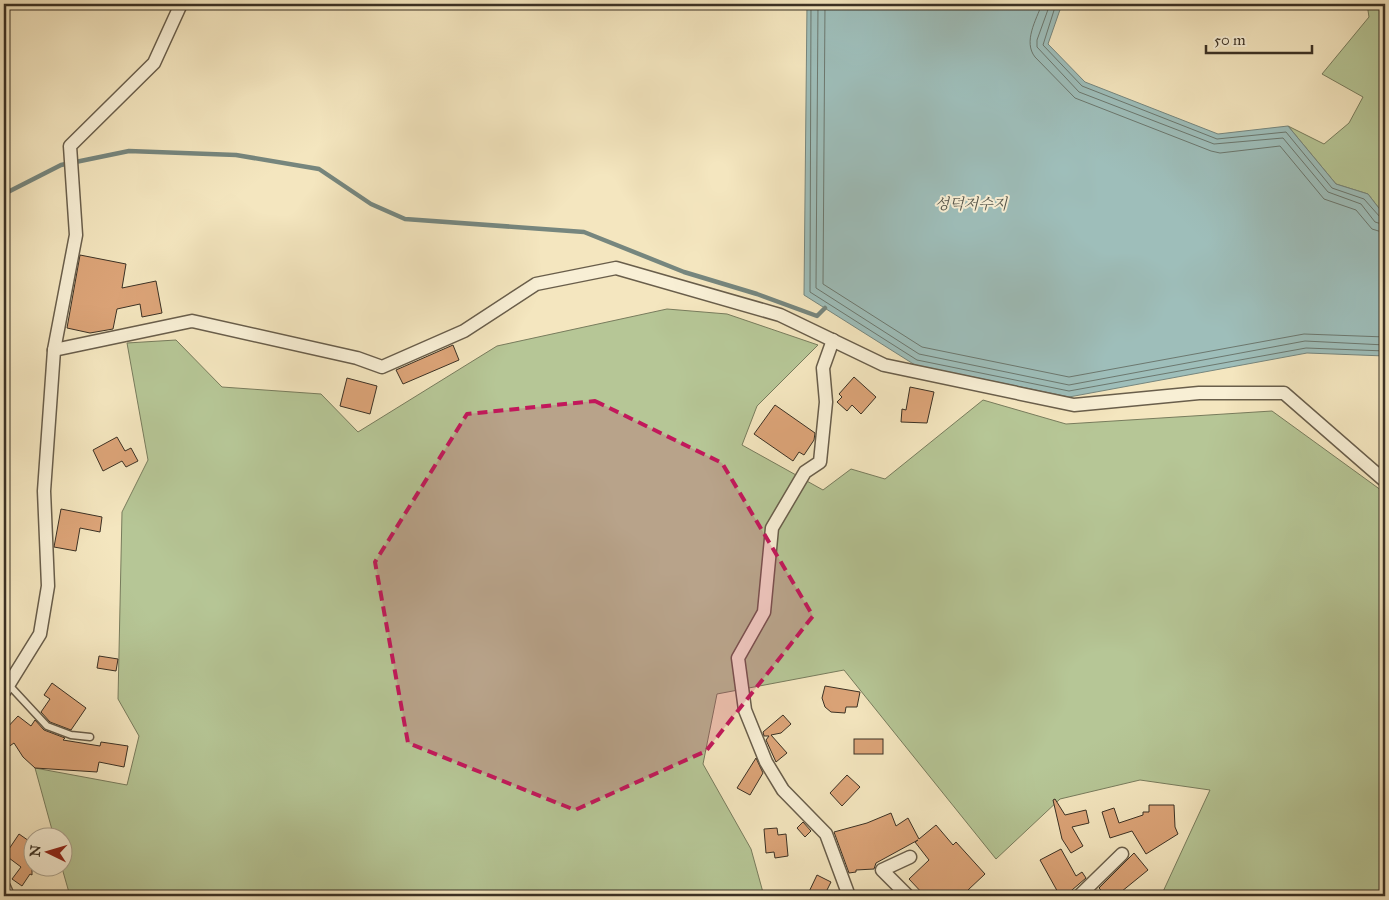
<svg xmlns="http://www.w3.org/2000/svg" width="1389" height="900" font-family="'IM FELL Great Primer','Noto Serif KR',serif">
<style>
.green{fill:#b6c696;stroke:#787c5d}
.water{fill:#9ebeba;stroke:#76867e}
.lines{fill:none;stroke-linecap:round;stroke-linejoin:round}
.shore{stroke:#6c786f;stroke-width:1}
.stream{stroke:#76867e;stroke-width:4.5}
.building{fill:#dca478;stroke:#3b3124}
.service-casing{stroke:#695e4b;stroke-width:9}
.minor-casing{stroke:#695e4b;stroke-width:15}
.service{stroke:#f8efd5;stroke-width:6}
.minor{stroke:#f8efd5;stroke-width:12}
.marked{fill:#c2185b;fill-opacity:0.2;stroke:#c2185b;stroke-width:4;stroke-dasharray:10 6;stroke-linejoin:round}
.labels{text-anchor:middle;stroke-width:4;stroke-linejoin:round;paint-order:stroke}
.water-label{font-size:15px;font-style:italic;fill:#54544a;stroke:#f8efd5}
</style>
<rect width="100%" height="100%" fill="#f4e6bf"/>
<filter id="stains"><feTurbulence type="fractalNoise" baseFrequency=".004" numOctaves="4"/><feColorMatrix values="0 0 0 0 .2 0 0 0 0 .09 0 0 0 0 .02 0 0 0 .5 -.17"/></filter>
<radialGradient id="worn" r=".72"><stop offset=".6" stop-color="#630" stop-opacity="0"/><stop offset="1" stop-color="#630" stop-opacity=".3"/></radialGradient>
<g class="green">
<polygon points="1367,4 1385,4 1385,216 1368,194 1336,184 1288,126 1324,144 1349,123 1363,97 1322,74 1369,17"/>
<polygon points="667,309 727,314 818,345 757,406 742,445 823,490 851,469 885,479 983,400 1066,424 1272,411 1385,493 1385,896 1161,896 1210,790 1140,780 1060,799 996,859 844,670 717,694 703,764 751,849 764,896 70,896 62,868 62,838 54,837 35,768 127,785 139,736 118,699 122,512 148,460 127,343 176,340 222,387 321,394 358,432 497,346"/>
</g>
<polygon class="water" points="807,4 1062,4 1048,44 1085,82 1218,134 1288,126 1336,184 1368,194 1385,216 1385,356 1307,353 1069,397 915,365 804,295"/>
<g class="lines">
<g class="shore">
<polyline points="811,4 810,292 917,360 1069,391 1306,348 1385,351"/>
<polyline points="818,4 816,288 919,354 1069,385 1305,341 1385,345"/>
<polyline points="825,4 823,284 922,347 1069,377 1304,334 1385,337"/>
<path d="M 1042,4 C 1036,20 1023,42 1035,57 L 1075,98 L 1211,151 L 1220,153 L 1280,146 L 1324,199 L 1356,210 L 1372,229 L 1385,233"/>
<polyline points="1050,4 1037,40 1037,47 1079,92 1214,144 1283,138 1328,192 1361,204 1375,222 1385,225"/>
<polyline points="1056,4 1043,45 1082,86 1217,139 1286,132 1332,188 1364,199 1380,217 1385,219"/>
</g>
<polyline class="stream" points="4,194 61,165 129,151 236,155 319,169 371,204 405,219 584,232 684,272 757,294 817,316 825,308"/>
</g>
<g class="building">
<polygon points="80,255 126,264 122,288 156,281 162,313 142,317 140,304 117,309 113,329 90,333 67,328"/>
<polygon points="453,345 459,360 403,384 396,370"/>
<polygon points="854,377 876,397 861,414 852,405 847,411 837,402 842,397 839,394"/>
<polygon points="347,378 377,386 370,414 340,406"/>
<polygon points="910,387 934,392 927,423 901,422 902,409 906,410"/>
<polygon points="775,405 815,433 814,440 804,455 799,452 793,461 754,434"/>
<polygon points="117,437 125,451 131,448 138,461 126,467 122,461 103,471 93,450"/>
<polygon points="61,509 102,517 100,532 80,528 76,551 54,547"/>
<polygon points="99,656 118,659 116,671 97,668"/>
<polygon points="52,683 86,708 71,730 50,722 41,712 50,699 44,695"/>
<polygon points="825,686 860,692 857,707 846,707 845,713 831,712 825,707 822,698"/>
<polygon points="783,715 791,724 781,733 771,735 787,753 776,762 766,740 769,736 764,736 763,732"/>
<polygon points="18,716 31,726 35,720 44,730 65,738 63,740 100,746 101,742 128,746 124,767 99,762 97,772 35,768 23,757 14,743 4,750 4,731"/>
<rect x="854" y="739" width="29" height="15"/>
<polygon points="756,758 763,773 750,795 737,788"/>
<polygon points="847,775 860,787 842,806 830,793"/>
<polygon points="1055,799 1065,815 1086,810 1089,823 1072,827 1083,846 1071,853 1062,839 1053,800"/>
<polygon points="1149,805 1174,805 1175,827 1178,834 1146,854 1132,831 1110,838 1102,812 1114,808 1119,823 1143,815 1143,812 1149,812"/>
<polygon points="891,813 896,826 908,818 919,839 936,825 953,845 956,842 985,874 968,890 973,896 925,896 909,879 929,860 915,842 918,840 876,863 874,869 856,870 856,872 849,873 834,832 867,823"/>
<polygon points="803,822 811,831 805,837 797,828"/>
<polygon points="777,828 778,835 786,834 788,856 775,858 774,852 766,853 764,829"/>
<polygon points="19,834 32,843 32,875 30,874 22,886 12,879 21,867 5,855"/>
<polygon points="1061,849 1076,876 1082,872 1086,878 1065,896 1060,896 1040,860"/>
<polygon points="1134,853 1148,870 1116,896 1106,896 1099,888"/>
<polygon points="817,875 831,882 824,896 807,896"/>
</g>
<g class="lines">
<g class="service-casing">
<polyline id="service" points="9,685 47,726 71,735 90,737"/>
</g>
<g class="minor-casing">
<g id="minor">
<polyline points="833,340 823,368 826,402 820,462 805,472 772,528 764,612 738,658 745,710 766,762 783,790 826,834 849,896"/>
<polyline points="54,350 192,321 357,358 382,367 464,331 536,284 616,268 780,315 884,365 1074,405 1199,393 1284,393 1385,481"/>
<polyline points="4,692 40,634 48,586 44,491 54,350 76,235 70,146 154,63 181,4"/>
<polyline points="4,887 8,896"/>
<polyline points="908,896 882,870 910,857"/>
<polyline points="1079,896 1122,854"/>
</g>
</g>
<use href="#service" class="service"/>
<use href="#minor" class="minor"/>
</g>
<path class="marked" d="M 595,401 L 722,463 L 813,616 L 706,751 L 575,810 L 408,743 L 375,562 L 467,414 Z"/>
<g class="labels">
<g class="water-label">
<text x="971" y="209">성덕저수지</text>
</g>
</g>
<rect width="1389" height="900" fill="none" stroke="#f4e6bf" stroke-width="20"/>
<rect x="5" y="5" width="1379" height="890" fill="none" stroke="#3b3124" stroke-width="2.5"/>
<rect x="10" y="10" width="1369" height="880" fill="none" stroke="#3b3124"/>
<g transform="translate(48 852) rotate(275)"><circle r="24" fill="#f8efd5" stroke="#aca38e"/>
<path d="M0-4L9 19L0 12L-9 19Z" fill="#8f2418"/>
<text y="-8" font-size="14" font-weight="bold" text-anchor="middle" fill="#3b3124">N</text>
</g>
<path d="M1206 45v8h106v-8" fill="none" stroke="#3b3124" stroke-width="2.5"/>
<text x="1214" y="45" font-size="15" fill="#3b3124" stroke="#f8efd5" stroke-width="4" paint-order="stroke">50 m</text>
<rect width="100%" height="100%" filter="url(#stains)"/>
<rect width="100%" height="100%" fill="url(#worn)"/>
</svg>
